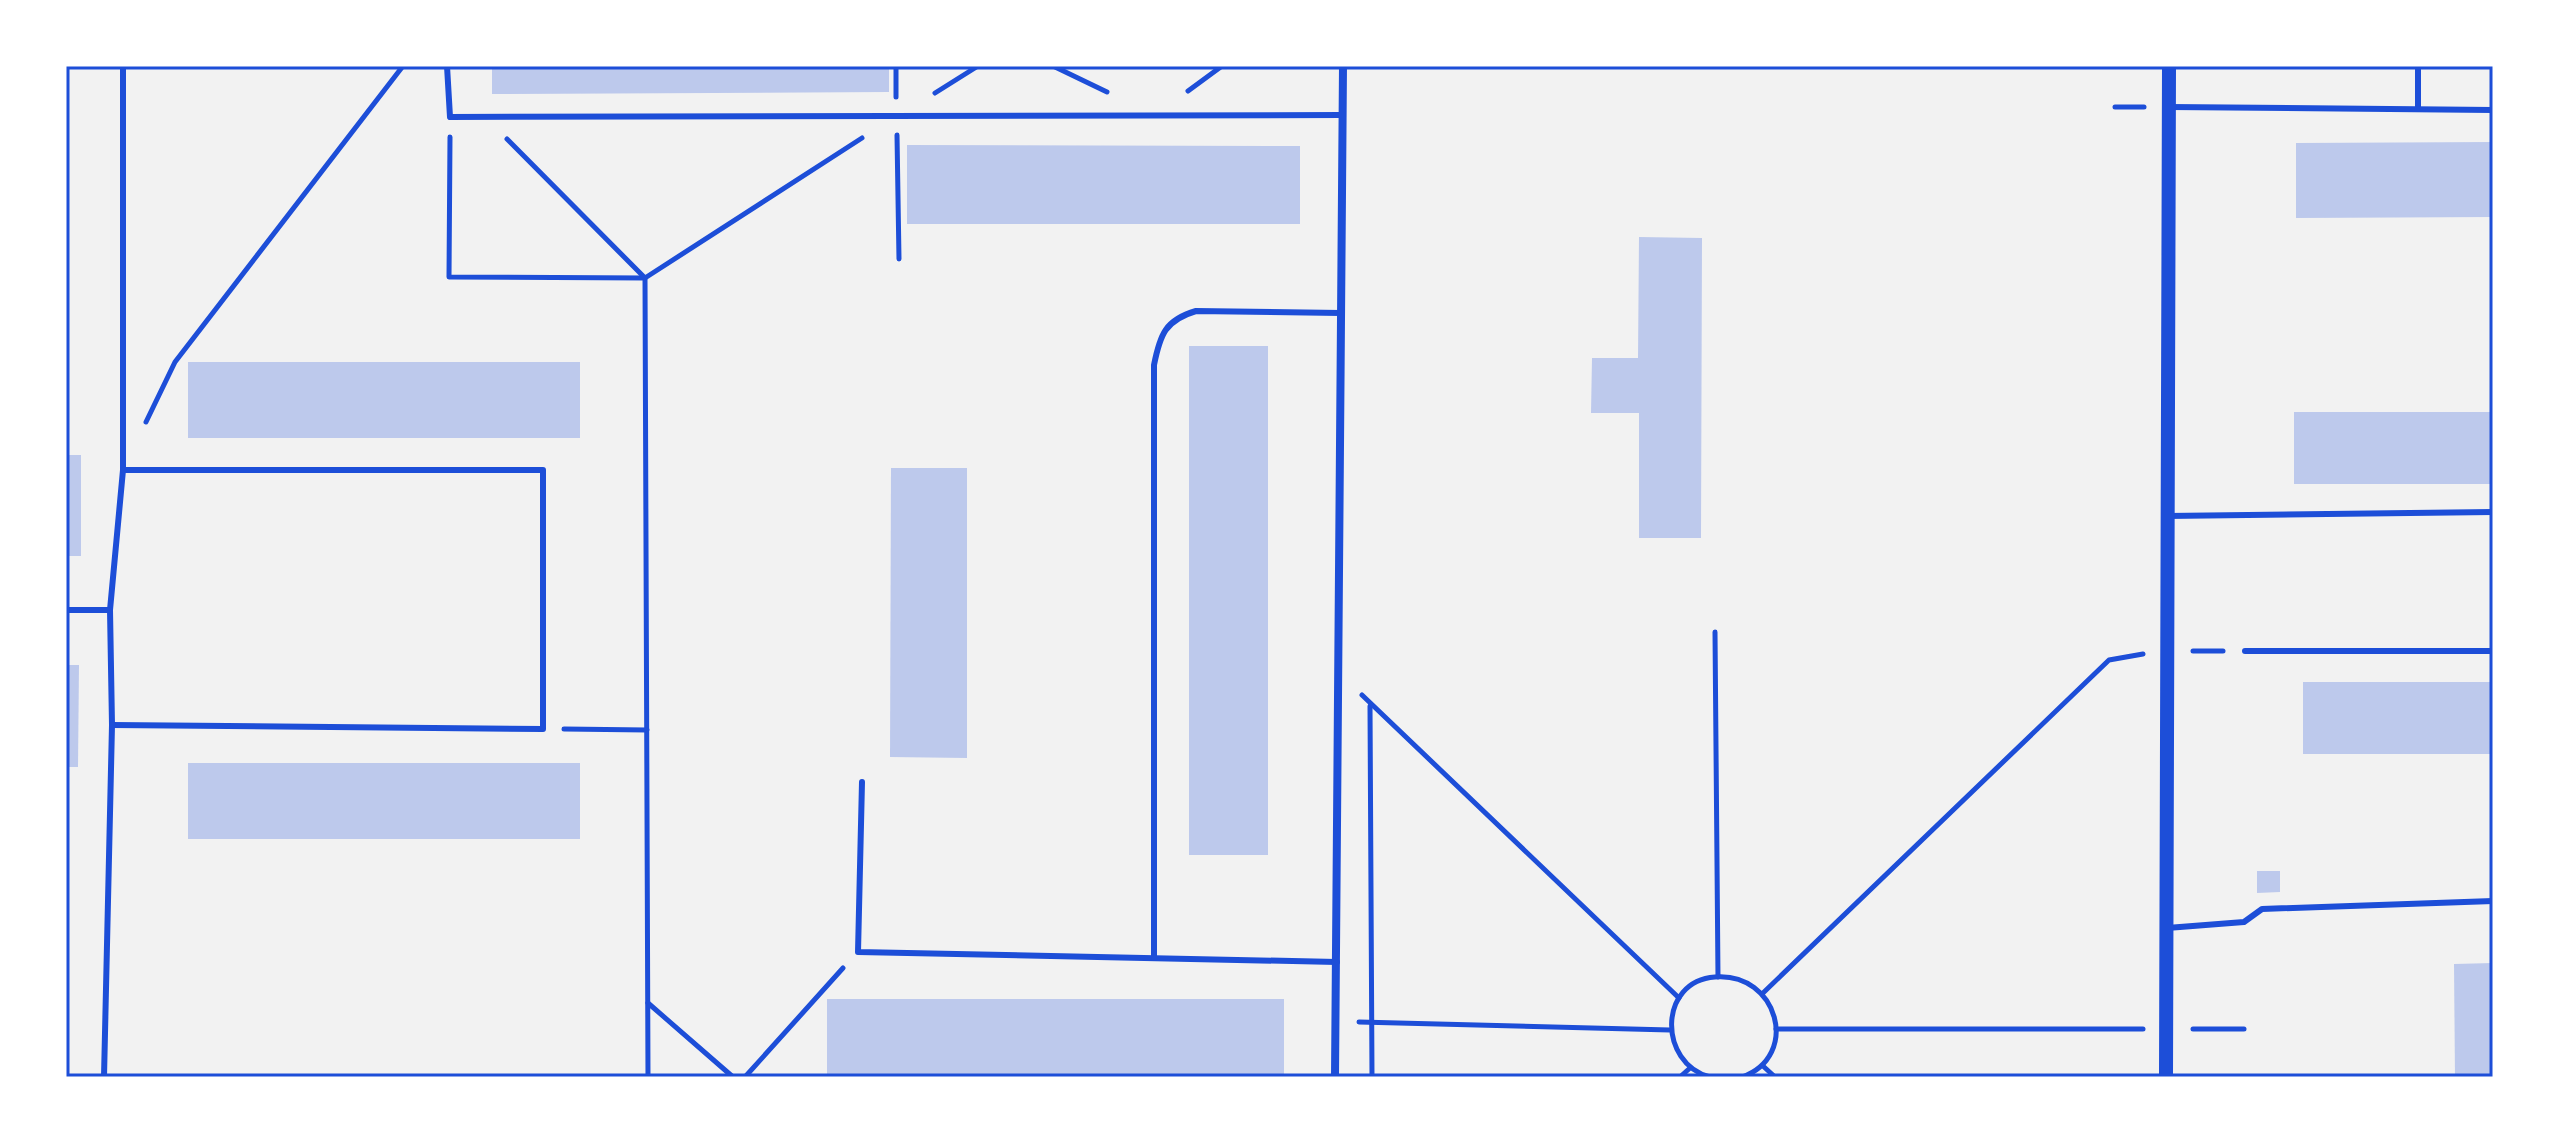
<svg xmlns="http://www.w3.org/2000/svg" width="2559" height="1143" font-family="'Roboto Serif',serif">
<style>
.building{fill:#bdc9ec}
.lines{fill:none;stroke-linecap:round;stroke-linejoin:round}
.path{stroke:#1d4ed8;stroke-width:5}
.service{stroke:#1d4ed8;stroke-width:6}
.minor{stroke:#1d4ed8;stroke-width:8}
.tertiary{stroke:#1d4ed8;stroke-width:14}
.neatline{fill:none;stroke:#1d4ed8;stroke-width:3}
</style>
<rect width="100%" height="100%" fill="#f2f2f2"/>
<g class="building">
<polygon points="492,66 889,66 889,92 492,94"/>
<polygon points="2493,142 2493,217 2296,218 2296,143"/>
<polygon points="907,145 1300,146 1300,224 907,224"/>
<polygon points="1639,237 1702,238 1701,538 1639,538 1639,413 1591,413 1592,358 1638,358"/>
<rect x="1189" y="346" width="79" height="509"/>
<rect x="188" y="362" width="392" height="76"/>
<rect x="2294" y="412" width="199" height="72"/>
<rect x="66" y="455" width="15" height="101"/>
<polygon points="891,468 967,468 967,758 890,757"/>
<polygon points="66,665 79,665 78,767 66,767"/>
<rect x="2303" y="682" width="190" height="72"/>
<rect x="188" y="763" width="392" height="76"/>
<polygon points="2257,871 2280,871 2280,892 2257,893"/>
<polygon points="2493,963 2493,1077 2455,1077 2454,964"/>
<rect x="827" y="999" width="457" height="76"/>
</g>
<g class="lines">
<g class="path">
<polyline points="896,66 896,97"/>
<polyline points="1053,66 1107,92"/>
<polyline points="1188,91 1222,66"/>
<polyline points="935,93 978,66"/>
<polyline points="2115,107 2144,107"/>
<polyline points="897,135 899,259"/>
<polyline points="450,137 449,277 645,278 648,1077"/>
<polyline points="507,139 645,278 862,138"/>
<polyline points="146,422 175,362 403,66"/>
<polyline points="1715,632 1718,977"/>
<polyline points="2193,651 2223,651"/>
<polyline points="1362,695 1679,998"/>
<polyline points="1370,706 1372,1077"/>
<polyline points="564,729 647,730"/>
<polyline points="1763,993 2109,660 2143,654"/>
<polyline points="648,1003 733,1077"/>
<polyline points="1359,1022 1670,1030"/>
<polyline points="1776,1029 2143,1029"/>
<polyline points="2193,1029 2244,1029"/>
<polyline points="1763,1066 1775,1077"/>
<polyline points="745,1077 843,968"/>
<polyline points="1680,1077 1690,1068"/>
<path d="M 1710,1077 C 1658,1063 1658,981 1715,977 C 1778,972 1801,1056 1742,1077"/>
</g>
<g class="service">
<polyline points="447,66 450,117 1342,115"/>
<polyline points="2418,66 2418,109"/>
<polyline points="2169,107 2493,110"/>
<polyline points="2167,516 2493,512"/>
<polyline points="66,610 110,610 123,470 123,66"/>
<polyline points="2245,651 2493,651"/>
<polyline points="112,725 543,729 543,470 123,470"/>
<polyline points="862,782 858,952 1337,962"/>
<polyline points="2167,928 2244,922 2262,909 2493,901"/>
<path d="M 1154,958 L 1154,365 C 1160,335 1165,320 1196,311 L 1341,313"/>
<polyline points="104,1077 112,725 110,610"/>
</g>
<polyline class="minor" points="1335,1077 1343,66"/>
<polyline class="tertiary" points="2166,1077 2169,66"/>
</g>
<rect width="2559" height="1143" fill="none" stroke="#ffffff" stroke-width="136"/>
<rect x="68" y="68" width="2423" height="1007" class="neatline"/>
</svg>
